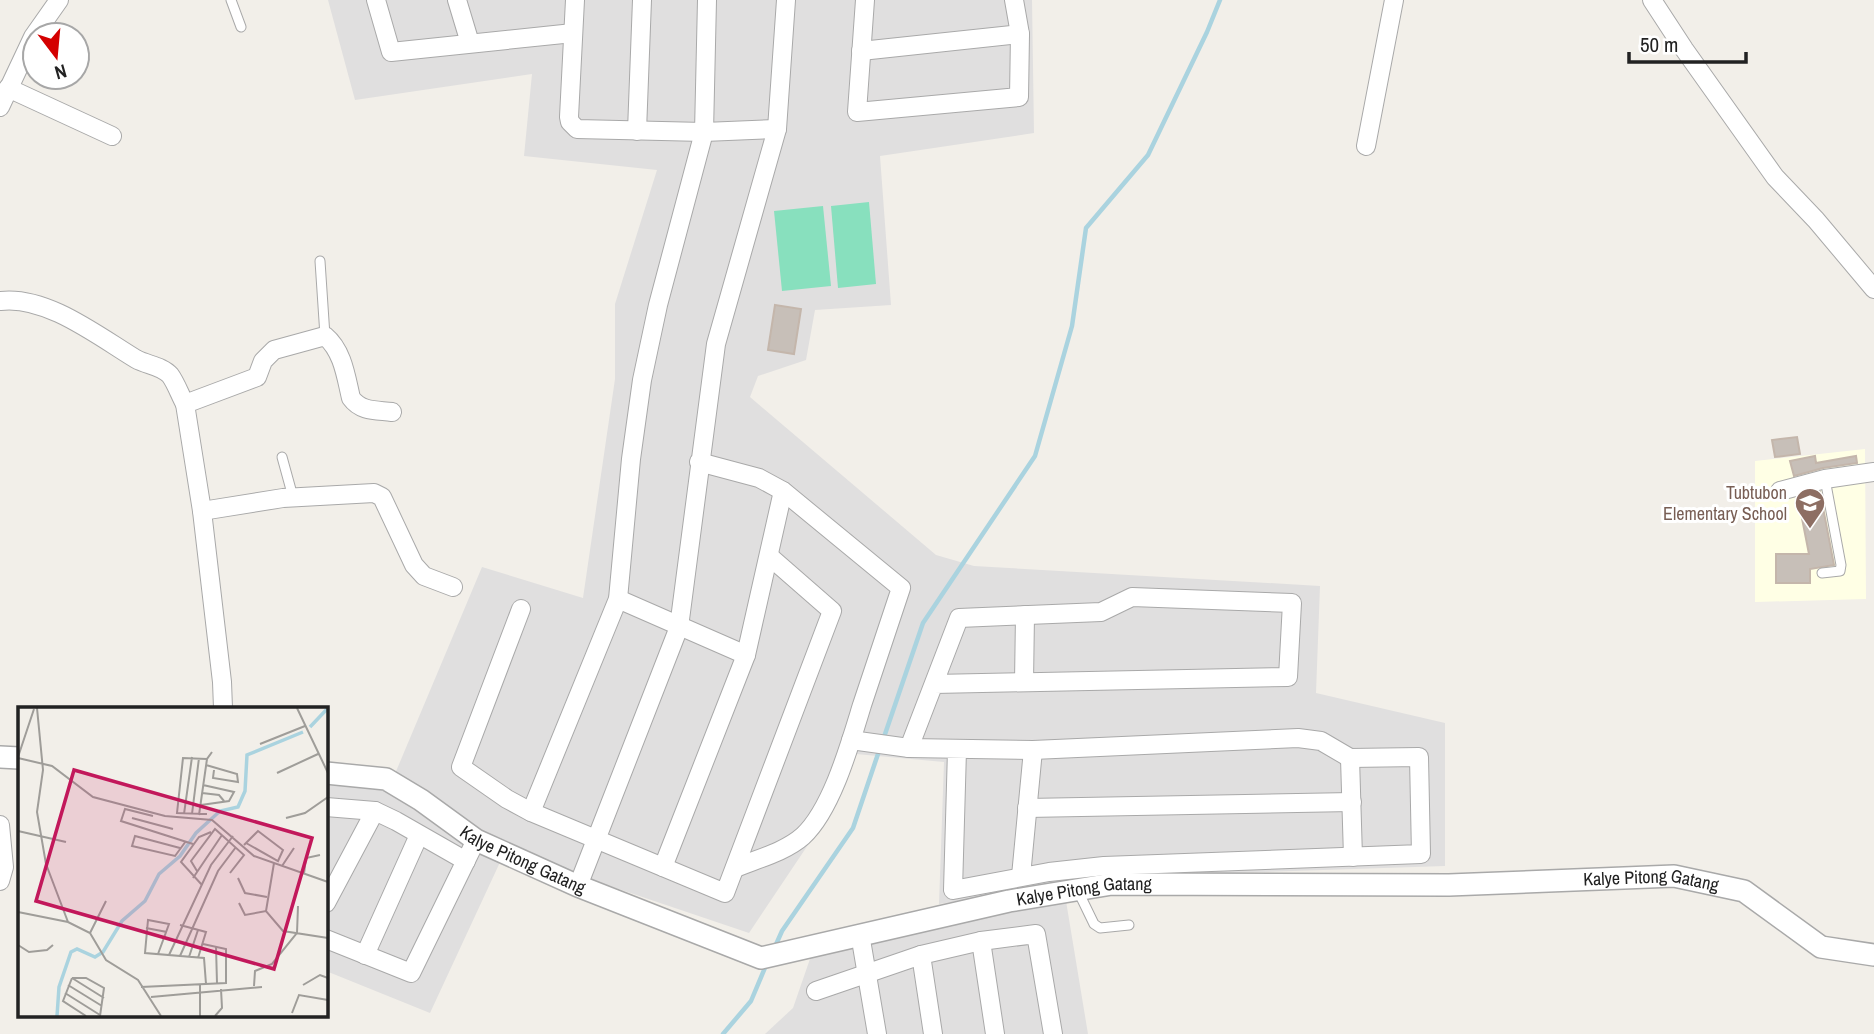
<svg xmlns="http://www.w3.org/2000/svg" width="1874" height="1034" font-family="'Archivo Narrow',sans-serif">
<style>
.residential{fill:#e0dfdf}
.education{fill:#ffffe5}
.pitch{fill:#88e0be}
.lines{fill:none;stroke-linecap:round;stroke-linejoin:round}
.stream{stroke:#aad3df;stroke-width:4.5}
.building{fill:#c7bfb8;stroke:#c4b6ab;stroke-width:2}
.service-casing{stroke:#a9a9a9;stroke-width:11}
.minor-casing{stroke:#a9a9a9;stroke-width:20}
.tertiary-casing{stroke:#a9a9a9;stroke-width:24}
.service{stroke:#fff;stroke-width:9}
.minor{stroke:#fff;stroke-width:18}
.tertiary{stroke:#fff;stroke-width:21}
.labels{text-anchor:middle;stroke-width:6;stroke-linejoin:round;paint-order:stroke}
.education-label{font-size:18px;fill:#785e54;stroke:#fff;text-anchor:end}
.street-label{font-size:18px;fill:#222;stroke:#fff}
.inset-river{fill:none;stroke:#aad3df;stroke-width:3.5}
.inset-road{fill:none;stroke:#9f9d99;stroke-width:2}
.view{fill:#c2185b;fill-opacity:0.15;stroke:#c2185b;stroke-width:3.5}
.inset-edge{fill:none;stroke:#222;stroke-width:3.5}
</style>
<rect width="100%" height="100%" fill="#f2efe9"/>
<g class="residential">
<polygon points="328,0 1032,0 1034,133 880,156 891,305 815,310 806,360 758,376 750,397 936,555 974,566 1320,586 1316,693 1445,723 1445,866 1107,877 939,904 944,762 856,754 816,833 749,933 592,880 508,845 430,1013 326,971 326,783 389,788 482,567 583,598 615,379 615,304 657,170 524,156 532,74 355,100"/>
<polygon points="1066,901 1088,1034 765,1034 793,1008 811,956 942,923"/>
</g>
<polygon class="education" points="1865,449 1866,599 1755,602 1755,461"/>
<g class="pitch">
<polygon points="869,202 876,284 838,288 831,206"/>
<polygon points="823,206 831,286 782,291 774,211"/>
</g>
<g class="lines">
<g class="stream">
<polyline points="883,740 923,623 1035,456 1072,326 1086,228 1148,155 1207,32 1220,0"/>
<polyline points="774,949 782,931 853,828 880,748"/>
<polyline points="723,1034 751,1001 767,963"/>
</g>
</g>
<g class="building">
<polygon points="775,305 801,309 794,354 768,350"/>
<polygon points="1797,437 1800,454 1775,457 1772,440"/>
<polygon points="1815,456 1816,463 1856,456 1857,463 1823,468 1794,476 1790,461"/>
<polygon points="1820,492 1834,565 1810,569 1810,583 1776,583 1776,554 1809,554 1798,498"/>
</g>
<g class="lines">
<g class="service-casing">
<g id="service">
<polyline points="231,0 241,27"/>
<polyline points="320,261 325,336"/>
<polyline points="282,457 293,497"/>
<polyline points="1822,573 1840,571 1841,565 1825,479"/>
<polyline points="1077,889 1094,924 1100,928 1129,925"/>
</g>
</g>
<g class="minor-casing">
<g id="minor">
<polyline points="376,0 391,52 573,33"/>
<polyline points="457,0 470,43"/>
<polyline points="575,0 569,117 570,122 577,129 704,132 777,129"/>
<polyline points="865,0 857,112 1019,97 1020,34 1014,0"/>
<polyline points="1652,0 1684,49 1775,177 1816,220 1874,289"/>
<polyline points="861,51 1020,34"/>
<polyline points="8,88 112,136"/>
<polyline points="0,107 33,37 59,0"/>
<polyline points="637,131 642,0"/>
<polyline points="1366,146 1394,0"/>
<path d="M 0,301 C 46,295 98,336 136,359 C 147,365 162,366 170,375 C 176,383 180,395 185,404 L 257,377 L 263,361 L 274,350 L 325,336 C 343,351 346,377 351,398 C 361,412 377,410 392,412"/>
<polyline points="185,404 202,511 222,682 223,708"/>
<path d="M 699,462 L 759,478 L 783,491 L 901,588 C 888,627 875,666 862,705 C 850,744 832,809 803,836 C 785,852 757,859 735,868"/>
<polyline points="1780,491 1825,479 1874,472"/>
<polyline points="202,511 283,498 374,493 382,497 414,565 424,576 453,587"/>
<polyline points="618,599 746,655"/>
<polyline points="521,609 461,767 507,799 531,812 725,893 832,611 769,556"/>
<polyline points="1024,682 1025,615"/>
<polyline points="851,740 909,748 1033,750 1298,738 1321,741 1350,758 1419,757 1421,854 1104,866 1049,872 953,890 957,750"/>
<polyline points="909,748 959,618 1101,612 1132,597 1292,603 1288,677 934,684"/>
<polyline points="1350,758 1353,857"/>
<polyline points="326,807 375,811 396,821 466,861"/>
<polyline points="1027,808 1352,802"/>
<polyline points="531,812 618,599 631,459 642,380 658,305 704,132 707,0"/>
<polyline points="0,825 4,867 0,881"/>
<polyline points="663,867 746,655 783,491"/>
<polyline points="1021,876 1033,750"/>
<polyline points="578,886 679,627 716,344 777,129 786,0"/>
<polyline points="326,903 375,811"/>
<polyline points="860,934 877,1034"/>
<polyline points="326,939 411,973 476,840"/>
<polyline points="981,941 995,1034"/>
<polyline points="365,955 419,835"/>
<polyline points="921,955 933,1034"/>
<polyline points="816,991 921,955 981,941 1036,934 1053,1034"/>
</g>
</g>
<g class="tertiary-casing">
<g id="tertiary">
<polyline points="0,757 19,758"/>
<path id="s1" d="M 326,773 L 386,779 L 421,800 L 476,840 L 578,886 L 761,958 L 1009,901 L 1112,884 L 1449,885 L 1674,876 L 1744,891 L 1821,947 L 1874,955"/>
</g>
</g>
<use href="#service" class="service"/>
<use href="#minor" class="minor"/>
<use href="#tertiary" class="tertiary"/>
</g>
<defs>
<g id="school-pin" transform="scale(1.575)"><path d="M0 17L-7.5 6A9.5 9.5 0 1 1 7.5 6Z" fill="#8d6e63" stroke="#fff"/><path d="M0-5L7-2L0 1L-7-2ZM-4 1L0 2.5L4 1V4Q0 6-4 4Z" fill="#fff"/></g>
</defs>
<g fill-rule="evenodd">
<use href="#school-pin" x="1810" y="503"/>
</g>
<g class="labels">
<g class="education-label">
<text x="1787" y="499">Tubtubon<tspan x="1787" dy="21">Elementary School</tspan></text>
</g>
<g class="street-label">
<text dy="6" stroke="none"><textPath href="#s1" startOffset="220">Kalye Pitong Gatang</textPath></text>
<text dy="6" stroke="none"><textPath href="#s1" startOffset="1376">Kalye Pitong Gatang</textPath></text>
<text dy="6" stroke="none"><textPath href="#s1" startOffset="808">Kalye Pitong Gatang</textPath></text>
</g>
</g>
<g transform="translate(18 707)">
<rect width="310" height="310" fill="#f2efe9"/>
<path class="inset-river" d="M 292,20 L 310,1M 39,309 L 41,280 L 53,245 L 59,242 L 77,250 L 85,245 L 104,214 L 127,194 L 141,167 L 162,149 L 178,126 L 202,104 L 220,100 L 227,84 L 229,48 L 285,25"/>
<path class="inset-road" d="M 19,1 L 25,63 L 19,105 L 28,157 L 50,215M 279,1 L 310,66M 242,37 L 287,19M 0,50 L 16,2M 0,51 L 34,59 L 75,90 L 147,109 L 194,113 L 236,149 L 310,175M 188,58 L 219,67 L 220,75 L 195,71 L 196,63M 259,66 L 300,47M 184,86 L 201,88 L 206,94M 183,98 L 211,94 L 216,85 L 185,78M 166,107 L 174,50M 174,107 L 181,51M 189,107 L 159,106 L 165,51 L 189,52M 181,108 L 189,52 L 194,45M 135,109 L 107,102 L 103,114 L 175,137M 114,111 L 155,122M 268,111 L 287,106 L 310,90M 0,124 L 48,135M 226,138 L 240,124 L 265,143 L 260,154 L 228,136M 162,141 L 117,129 L 114,139 L 157,149 L 168,134M 264,159 L 276,141M 179,164 L 173,154 L 197,122 L 226,148 L 212,166M 286,167 L 288,151 L 302,148M 175,171 L 204,128M 220,171 L 227,186 L 249,190M 184,178 L 163,155 L 181,130 L 193,125M 221,196 L 227,208 L 248,204 L 265,224 L 310,231M 248,204 L 256,156M 0,205 L 50,215 L 72,226 L 88,253 L 120,273 L 143,309M 162,218 L 188,225 L 180,251M 128,221 L 149,225M 72,226 L 88,194M 0,238 L 11,245 L 29,243 L 35,238M 198,240 L 199,276M 140,247 L 151,217 L 130,213 L 127,246 L 186,251 L 188,277M 151,248 L 193,158 L 215,129M 162,249 L 200,164 L 218,140M 171,250 L 180,223M 54,271 L 68,271 L 86,281 L 82,309M 54,271 L 45,294 L 68,309M 54,271 L 86,291M 50,278 L 84,299M 182,278 L 182,309M 285,278 L 302,268 L 310,271M 236,279 L 237,264 L 254,257 L 279,226 L 280,199M 123,280 L 208,276 L 208,242 L 185,237M 47,286 L 82,308M 133,290 L 244,280M 274,306 L 281,288 L 310,293M 197,309 L 204,301 L 203,282"/>
<path class="view" d="M 56,63 L 294,131 L 256,262 L 18,194 Z"/>
<rect width="310" height="310" class="inset-edge"/>
</g>
<g transform="translate(56 56) rotate(164)"><circle r="33" fill="#ffffff" stroke="#a7a7a7" stroke-width="2"/>
<path d="M0-5L12 26L0 18L-12 26Z" fill="#d40000"/>
<text y="-10" font-size="19" font-weight="bold" text-anchor="middle" fill="#222222">N</text>
</g>
<path d="M1629 52v10h117v-10" fill="none" stroke="#222222" stroke-width="3.5"/>
<text x="1640" y="52" font-size="21" fill="#222222" stroke="#ffffff" stroke-width="5" paint-order="stroke">50 m</text>
</svg>
